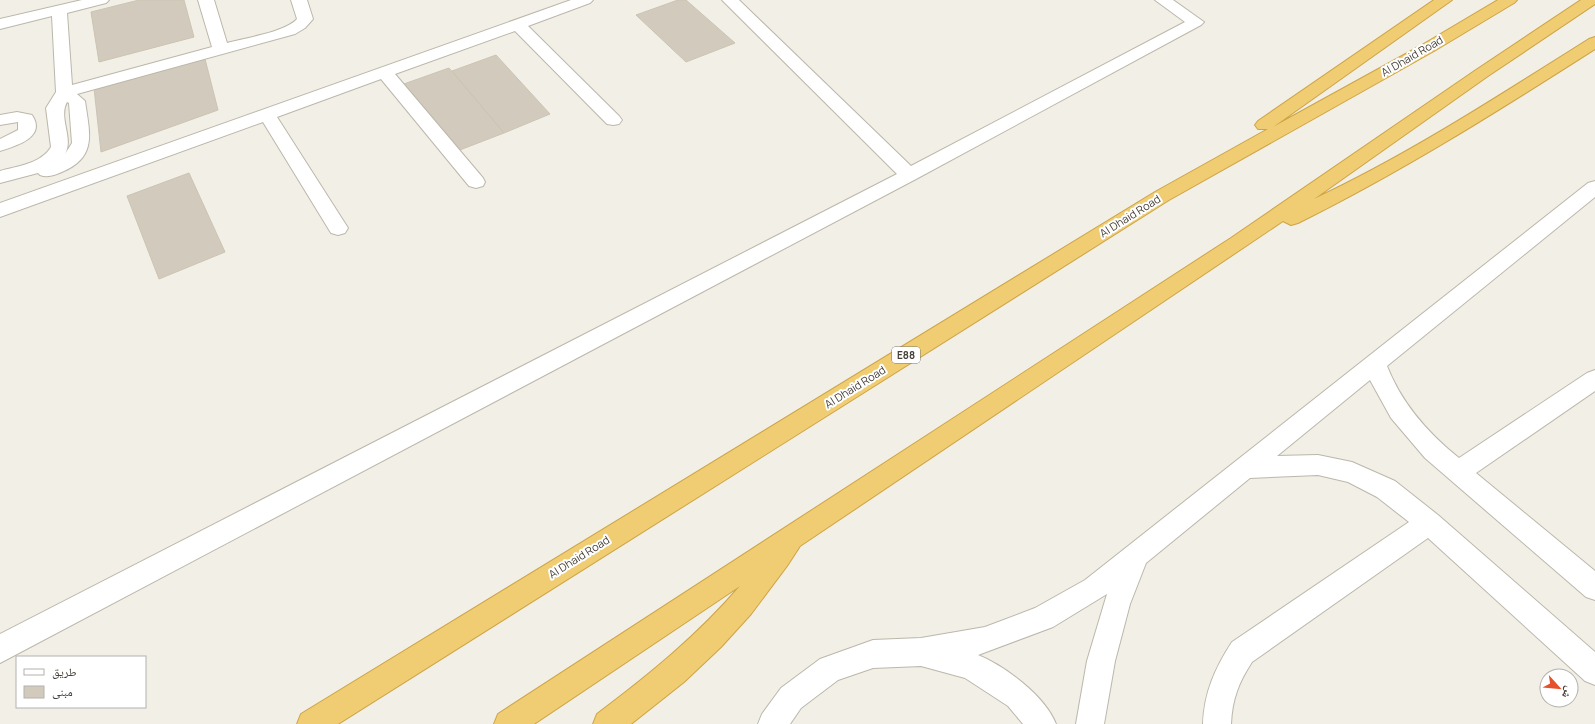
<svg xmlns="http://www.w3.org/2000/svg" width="1595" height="724" font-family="Manrope,'Noto Naskh Arabic',sans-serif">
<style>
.building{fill:#d2cbbd;stroke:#ccc3b1}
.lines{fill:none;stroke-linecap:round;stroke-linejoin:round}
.minor-casing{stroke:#bcb7aa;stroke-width:2}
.highway-casing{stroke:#cea344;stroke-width:2}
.minor{fill:#fff;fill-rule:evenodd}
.highway{fill:#f0cd73;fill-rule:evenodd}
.labels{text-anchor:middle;stroke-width:4;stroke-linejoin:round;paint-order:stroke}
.shield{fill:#fff;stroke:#7c7972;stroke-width:1}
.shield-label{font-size:10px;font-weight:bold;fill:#443f36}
.street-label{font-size:11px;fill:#443f36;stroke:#fff}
</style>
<rect width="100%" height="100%" fill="#f1efe6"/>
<g class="building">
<polygon points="139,0 184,0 194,37 99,62 91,12"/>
<polygon points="678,0 686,0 735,43 686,62 636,15"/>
<polygon points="496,55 550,114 504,133 452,71"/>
<polygon points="205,59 218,110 101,152 94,88"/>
<polygon points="449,68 504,133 452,153 401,85"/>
<polygon points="189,173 225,252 159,279 127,196"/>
</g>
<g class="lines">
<g class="minor-casing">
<g id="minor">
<path d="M 82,0 L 109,0 L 106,3 L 67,13 L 72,85 L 212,47 L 198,0 L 214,0 L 227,43 C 245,38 286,32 297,19 L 291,0 L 307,0 L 313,19 L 305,28 L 295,34 L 77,94 L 85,101 C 89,131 98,156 64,171 C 55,175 48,178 40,175 L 38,173 L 0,183 L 0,171 C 17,166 41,164 51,147 L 46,108 L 56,92 L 52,16 L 0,29 L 0,19 ZM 67,102 L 69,103 L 72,143 L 65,154 C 74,138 58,118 67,102 Z"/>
<polygon points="571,0 593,0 590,3 528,26 619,116 622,120 619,124 613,125 607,124 515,31 395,74 483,178 485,182 483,186 476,188 469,186 381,79 277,117 348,228 345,233 338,235 331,233 263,122 0,217 0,203"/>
<polygon points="722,0 739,0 911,166 1185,22 1155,0 1173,0 1204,22 1201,25 916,179 0,663 0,634 897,174"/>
<path d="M 17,112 L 32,115 C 47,137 16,146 0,151 L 0,139 L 18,130 L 18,122 L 0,125 L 0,115 Z"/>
<path d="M 1595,181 L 1595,197 L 1387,366 C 1402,404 1428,433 1459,458 L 1587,373 L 1595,370 L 1595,391 L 1476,473 L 1595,571 L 1595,600 L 1586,597 L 1425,458 L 1391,418 L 1370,380 L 1277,456 L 1318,455 L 1352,462 L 1395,481 L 1438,515 L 1595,652 L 1595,685 L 1585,681 L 1428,538 L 1252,662 C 1239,682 1232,699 1231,724 L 1203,724 C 1204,693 1215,668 1232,642 L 1409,522 L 1377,497 L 1348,482 L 1318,475 L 1250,478 L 1146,563 L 1130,604 L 1115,661 L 1104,724 L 1076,724 L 1087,661 L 1107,594 L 1053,627 L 978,655 C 1005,666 1045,696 1056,724 L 1023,724 L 1008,706 L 965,678 L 921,666 L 873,668 L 838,680 L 801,708 L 790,724 L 758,724 L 762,714 L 781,688 L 820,659 L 873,640 L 921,638 L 985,627 L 1035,608 L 1085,580 L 1588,183 Z"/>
</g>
</g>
<g class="highway-casing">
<g id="highway">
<polygon points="1434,0 1452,0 1273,127 1422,45 1498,0 1517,0 1514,3 1434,51 1169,200 338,724 297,724 301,714 1155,192 1268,129 1258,129 1255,125 1258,121"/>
<path d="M 1581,0 L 1595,0 L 1595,4 L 1488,76 L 1314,199 C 1410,154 1500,95 1589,39 L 1595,37 L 1595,49 C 1498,111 1401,172 1298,223 L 1291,225 L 1283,221 L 800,546 L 787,566 L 751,614 L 721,647 L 684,682 L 631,724 L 593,724 L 597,714 C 649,675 698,635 740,586 L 534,724 L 494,724 L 498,714 L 1231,238 L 1476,70 Z"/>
</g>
</g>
<use href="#minor" class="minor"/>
<use href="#highway" class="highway"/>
</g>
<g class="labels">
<rect class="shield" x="892" y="347" width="28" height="16" rx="3"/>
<g class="shield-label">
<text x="906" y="359">E88</text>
</g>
<g class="street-label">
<text transform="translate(1412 56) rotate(-30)" y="4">Al Dhaid Road</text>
<text transform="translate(1130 216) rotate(-32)" y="4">Al Dhaid Road</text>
<text transform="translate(855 387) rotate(-32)" y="4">Al Dhaid Road</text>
<text transform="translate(579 557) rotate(-32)" y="4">Al Dhaid Road</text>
</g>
</g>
<rect x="16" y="656" width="130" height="52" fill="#ffffff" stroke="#b4b2af"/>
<rect x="24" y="669" width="20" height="6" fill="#ffffff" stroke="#b4b2af"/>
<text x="52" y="676" font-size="12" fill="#443f36">طريق</text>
<rect x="24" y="686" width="20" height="12" fill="#d2cbbd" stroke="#b4b2af"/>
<text x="52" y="696" font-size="12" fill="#443f36">مبنى</text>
<g transform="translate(1559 688) rotate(117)"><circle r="19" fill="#ffffff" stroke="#b4b2af"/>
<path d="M0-3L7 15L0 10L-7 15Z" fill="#e5512a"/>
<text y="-6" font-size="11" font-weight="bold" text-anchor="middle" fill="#443f36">ش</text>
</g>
</svg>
